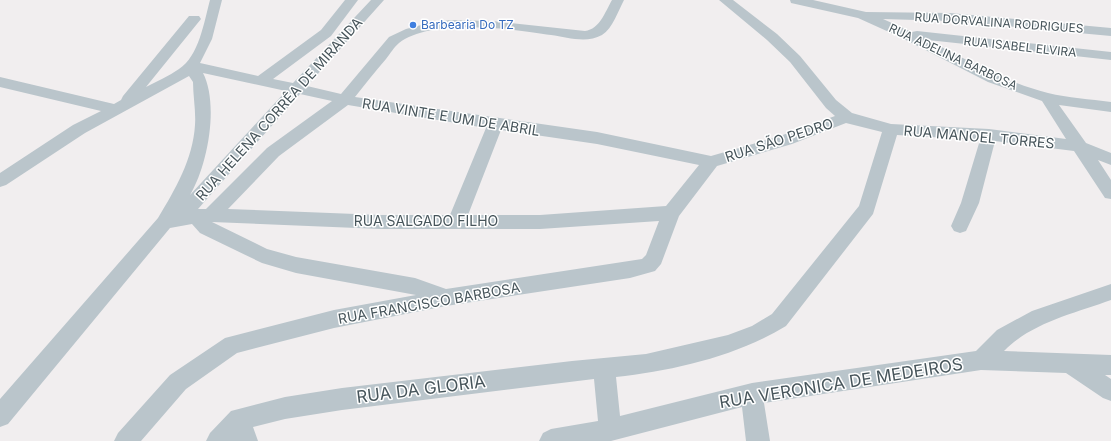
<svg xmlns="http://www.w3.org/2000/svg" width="1111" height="441" font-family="Inter,sans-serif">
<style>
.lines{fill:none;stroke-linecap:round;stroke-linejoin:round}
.street{fill:#bac5cb;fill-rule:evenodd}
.shop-dot{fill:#3f7fe0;stroke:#fff;stroke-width:1.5}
.labels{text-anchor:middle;stroke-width:3;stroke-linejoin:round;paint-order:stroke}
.far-street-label{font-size:12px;fill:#47555b;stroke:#fff}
.far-shop-label{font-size:12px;fill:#366cbe;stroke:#fff;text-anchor:start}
.street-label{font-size:14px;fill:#47555b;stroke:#fff}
.near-street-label{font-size:17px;fill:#47555b;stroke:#fff}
</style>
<rect width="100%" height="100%" fill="#f1eeef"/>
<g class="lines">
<path class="street" d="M 210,0 L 222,0 L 212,39 L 200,63 L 258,76 L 321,30 L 345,0 L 358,0 L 331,36 L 273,79 L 293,83 L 371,0 L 384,0 L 307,86 L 341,94 L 389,37 L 406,29 L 425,24 L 450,20 L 492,21 L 585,31 C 600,29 605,12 612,0 L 624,0 C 618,11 613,28 602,35 C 586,44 567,37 551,35 C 512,29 432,18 399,43 C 394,47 390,54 386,59 C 375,72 365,84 355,97 L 597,132 L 711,156 L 780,136 L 835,116 L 826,108 L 790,62 L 767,40 L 719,0 L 733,0 L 777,34 L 800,56 L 836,100 L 852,113 L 891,124 L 989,129 L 1066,139 L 1042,101 L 988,82 L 900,37 L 858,18 L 791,3 L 790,0 L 813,0 L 866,12 L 950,13 L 1111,28 L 1111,36 L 950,21 L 883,19 L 912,32 L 917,31 L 1111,52 L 1111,60 L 928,40 C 967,60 1005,82 1048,93 C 1068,98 1090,99 1111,102 L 1111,112 L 1059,105 L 1086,143 L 1111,153 L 1111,165 L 1098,160 L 1111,180 L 1111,199 L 1105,198 L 1074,151 L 995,141 L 979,203 L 966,231 L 960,233 L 954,231 L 951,226 L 961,203 L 980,140 L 897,135 L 873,214 L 786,326 C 737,356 673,371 616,377 L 620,416 L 752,383 L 976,351 L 997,330 L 1032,311 L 1111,284 L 1111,300 C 1075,313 1031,323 1004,351 L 1111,355 L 1111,375 L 1105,375 L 1111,379 L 1111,401 L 1103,398 L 1066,373 L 981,370 L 764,403 L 770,441 L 746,441 L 742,407 L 611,441 L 539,441 L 543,433 L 551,429 L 598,421 L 594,379 L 342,410 L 285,419 L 253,427 L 258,441 L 206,441 L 210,433 L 231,411 L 285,397 L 342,388 L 572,361 L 646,354 L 728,335 L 752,326 L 772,314 L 859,206 L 882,132 L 846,123 L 792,144 L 717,166 L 679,216 L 661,264 L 655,271 L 630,278 L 446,306 L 334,328 L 237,353 L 186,389 L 141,441 L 114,441 L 118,433 L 170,375 L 225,338 L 334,310 L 416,295 L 296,273 L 262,263 L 200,233 L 192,224 L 170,228 L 8,424 L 0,427 L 0,399 L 158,218 C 175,190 193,159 195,125 C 196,111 193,96 193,82 L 189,76 L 85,133 L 6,185 L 0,187 L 0,173 L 73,125 L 101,111 L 0,87 L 0,77 L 114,104 L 121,100 L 123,96 L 189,16 L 199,16 L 201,19 L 146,87 C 157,81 169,76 179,69 C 199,56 204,22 210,0 ZM 203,73 L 286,91 L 190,195 C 208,165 219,104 203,73 ZM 300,94 L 332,101 L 267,148 L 206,209 L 198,209 ZM 348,105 L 486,128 L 450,215 L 381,215 L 228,209 L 279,156 ZM 501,130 L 597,144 L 699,165 L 666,206 L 540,215 L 468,215 ZM 659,221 L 646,255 L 642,259 L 446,289 L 415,278 L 296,257 L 267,249 L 212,222 L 381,229 L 540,229 Z"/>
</g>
<circle class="shop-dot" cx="413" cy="25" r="4"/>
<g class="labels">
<g class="far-street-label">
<text transform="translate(999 23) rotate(4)" y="4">RUA DORVALINA RODRIGUES</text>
<text transform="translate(1020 47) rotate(6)" y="4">RUA ISABEL ELVIRA</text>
<text transform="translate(953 57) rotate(25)" y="4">RUA ADELINA BARBOSA</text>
</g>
<g class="far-shop-label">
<text x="421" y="29">Barbearia Do TZ</text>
</g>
<g class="street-label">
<text transform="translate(279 109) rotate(-48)" y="5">RUA HELENA CORRÊA DE MIRANDA</text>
<text transform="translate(451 117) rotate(9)" y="5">RUA VINTE E UM DE ABRIL</text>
<text transform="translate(979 137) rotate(5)" y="5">RUA MANOEL TORRES</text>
<text transform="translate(779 140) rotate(-18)" y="5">RUA SÃO PEDRO</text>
<text x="426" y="226">RUA SALGADO FILHO</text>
<text transform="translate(429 303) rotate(-10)" y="5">RUA FRANCISCO BARBOSA</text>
</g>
<g class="near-street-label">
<text transform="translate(841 383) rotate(-9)" y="6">RUA VERONICA DE MEDEIROS</text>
<text transform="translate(421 389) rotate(-7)" y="6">RUA DA GLORIA</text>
</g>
</g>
</svg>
